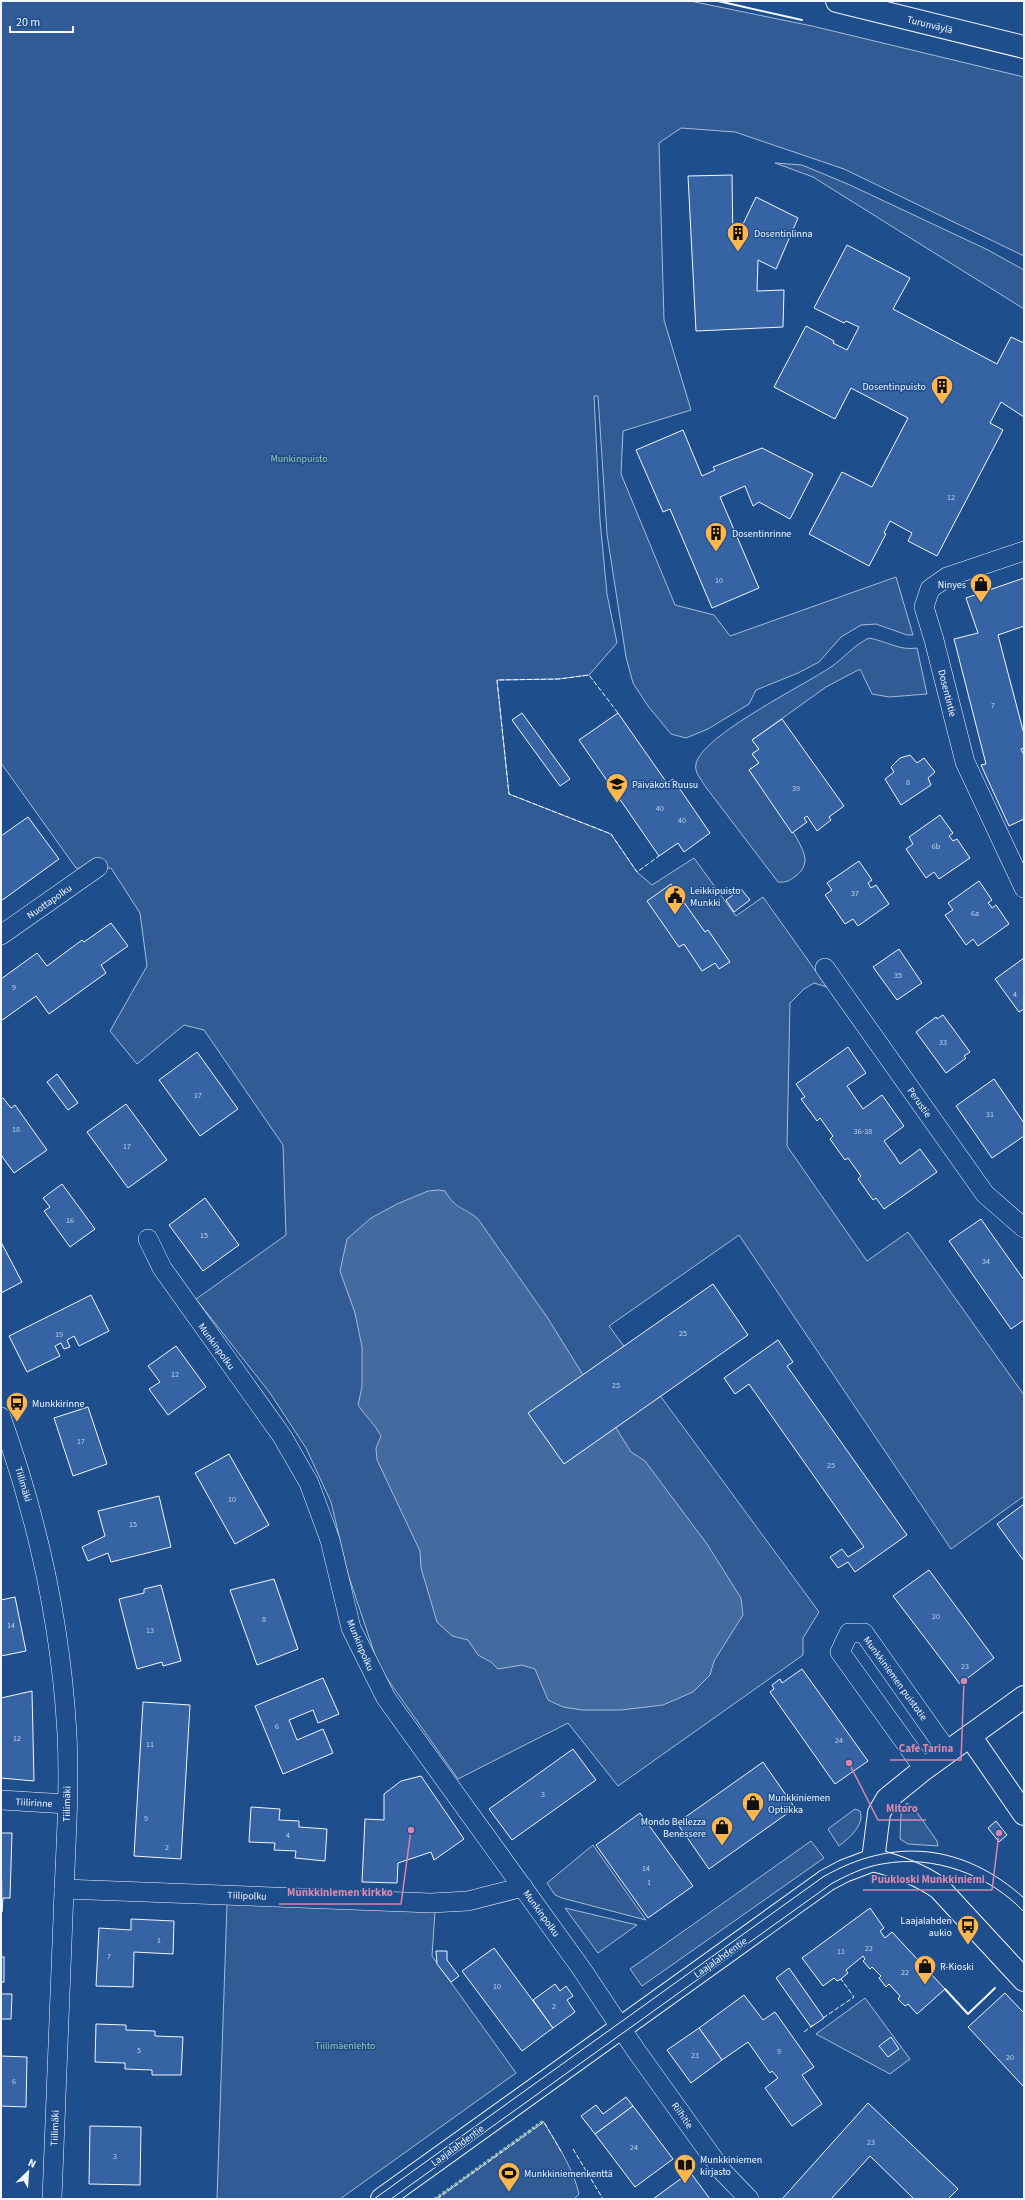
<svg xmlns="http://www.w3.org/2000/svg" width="1025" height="2200" font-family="'Source Sans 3',sans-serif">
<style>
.green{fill:#305b95;stroke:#a8bbd7}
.water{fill:#446ba0;stroke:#a8bbd7}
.building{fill:#3563a3;stroke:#f2f6ff}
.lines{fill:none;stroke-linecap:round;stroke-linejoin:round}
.minor-casing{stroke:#f2f6ff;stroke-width:20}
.tertiary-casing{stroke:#f2f6ff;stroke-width:24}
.motorway-casing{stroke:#f2f6ff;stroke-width:24}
.minor{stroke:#1f4e8c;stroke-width:19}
.tertiary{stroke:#1f4e8c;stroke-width:22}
.motorway{stroke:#1f4e8c;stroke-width:22}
.tram{stroke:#f2f6ff;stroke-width:1}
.hedge{stroke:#97c8a6;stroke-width:3;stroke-dasharray:2 3;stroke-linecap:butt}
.fence{stroke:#f2f6ff;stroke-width:1;stroke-dasharray:5 2;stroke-linecap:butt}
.wall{stroke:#f2f6ff;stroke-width:2}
.labels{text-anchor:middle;stroke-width:3;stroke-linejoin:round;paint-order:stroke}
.number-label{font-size:8px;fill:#c3d1e8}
.street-label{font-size:10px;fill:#f2f6ff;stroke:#1f4e8c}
.poi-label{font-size:10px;fill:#f2f6ff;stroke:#1f4e8c;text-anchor:start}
.park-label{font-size:10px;fill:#97c8a6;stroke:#1f4e8c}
.leader{fill:none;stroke:#da87ad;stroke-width:1.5}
.callout-dot{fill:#da87ad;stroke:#1f4e8c;stroke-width:1.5}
.callout-label{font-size:11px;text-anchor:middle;font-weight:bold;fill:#da87ad;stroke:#1f4e8c;stroke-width:3;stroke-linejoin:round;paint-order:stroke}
</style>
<rect width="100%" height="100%" fill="#1f4e8c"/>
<g class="green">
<polygon points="1,1 690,1 812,26 1024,77 1024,256 844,169 735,132 681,128 659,143 664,320 691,410 623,431 621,474 675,605 714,615 730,636 896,577 913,635 907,635 876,624 861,625 841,637 819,662 798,673 756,690 749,704 708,729 686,738 671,734 648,706 633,683 626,657 607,534 598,396 594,396 600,520 607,594 617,643 589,675 559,679 497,680 509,794 611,834 637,872 652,885 694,858 736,916 763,897 827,987 814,983 804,989 790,1003 787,1146 867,1261 908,1232 1024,1395 1024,1496 951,1549 739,1235 609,1326 819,1612 803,1638 803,1655 618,1786 568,1723 458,1779 379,1667 348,1574 331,1502 306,1448 270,1393 196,1299 286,1235 283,1145 204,1030 184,1025 137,1064 110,1031 147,966 140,913 111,868 76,868 1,763"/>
<polygon points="775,163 802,165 850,185 988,250 1024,270 1024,309 813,177"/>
<path d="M 869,638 C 886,641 900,651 917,648 L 927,694 L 889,697 L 872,694 L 860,669 L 826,687 L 752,740 L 759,749 L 752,754 L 759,763 L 749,770 C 762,790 803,838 805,859 C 805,866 802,871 797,875 C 791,880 786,883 778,882 L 705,786 C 701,779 694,772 696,764 C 701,736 806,684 831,667 C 844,658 854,645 869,638 Z"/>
<polygon points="907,1803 916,1811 937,1841 938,1846 908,1844 900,1839 901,1814"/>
<path d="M 855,1809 L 860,1811 C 865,1825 849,1838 839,1846 L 828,1829 Z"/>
<polygon points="811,1841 824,1858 642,1986 630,1969"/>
<polygon points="593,1845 646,1920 562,1898 555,1895 547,1883"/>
<polygon points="227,1904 435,1911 432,1956 516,2073 340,2199 217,2199"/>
<polygon points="565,1908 637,1925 598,1953"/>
<polygon points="865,1998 910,2059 890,2074 816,2034"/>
<path d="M 543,2121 C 557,2144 573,2168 579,2194 L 574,2199 L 435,2199 Z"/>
</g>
<path class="water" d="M 439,1190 L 445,1191 C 456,1210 464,1207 478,1219 L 547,1317 L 631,1452 L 645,1461 L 707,1544 L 741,1598 L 743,1615 L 714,1661 L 710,1675 L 693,1692 L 663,1705 L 621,1710 L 582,1710 L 563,1707 L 548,1700 L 535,1669 L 522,1665 L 498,1669 L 491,1662 L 478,1655 L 468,1640 L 452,1636 L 437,1622 L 421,1568 L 420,1551 L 377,1460 L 376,1448 L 381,1436 C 375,1424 365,1416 358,1405 L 362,1387 L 362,1347 L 355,1313 L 340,1271 L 347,1239 L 371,1218 L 397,1204 L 428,1191 Z"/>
<g class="building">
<polygon points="732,175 733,245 756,197 798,218 776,269 758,260 757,291 784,290 783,327 696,331 688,176"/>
<polygon points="847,245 910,278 893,309 997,364 1011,337 1024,343 1024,417 1001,402 990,423 1003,430 937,556 908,541 912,533 890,521 884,533 886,534 869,566 809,534 842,472 872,487 908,418 851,388 835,419 774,387 806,326 834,341 833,343 847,350 859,327 846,321 844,323 814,308"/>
<polygon points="683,430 702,476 715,470 713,467 762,448 813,474 790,519 759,502 753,506 745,486 720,497 759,588 712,608 670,509 663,512 636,450"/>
<polygon points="1024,578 1024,626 998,635 1024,734 1024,748 1021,749 1024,755 1024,819 1009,826 981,765 986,764 954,639 978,633 966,598"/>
<polygon points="522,713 570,779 560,786 512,720"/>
<polygon points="618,713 667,783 673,779 710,833 684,852 678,843 659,856 579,740"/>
<polygon points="782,719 844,806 829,817 831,820 817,831 807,816 804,818 807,822 792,833 749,770 759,763 752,754 759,749 752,740"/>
<polygon points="910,755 917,763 924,758 935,772 928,778 931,785 901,805 885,779 894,772 891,767 900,758"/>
<polygon points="940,815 953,833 949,836 953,841 957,839 970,858 939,879 934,872 926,878 906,849 913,844 909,837"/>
<polygon points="28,817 59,859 1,901 1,836"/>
<polygon points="859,861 872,880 868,883 871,888 876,885 889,904 858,926 853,919 845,924 825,895 832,890 827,883"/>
<polygon points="979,881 992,900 988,903 990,905 992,908 996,905 1009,924 978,946 973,939 966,945 945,915 953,910 948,903"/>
<polygon points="671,884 705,932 708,930 730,962 719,969 715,963 702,971 684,944 679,947 647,901"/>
<polygon points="741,889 750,900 734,912 726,900"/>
<polygon points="111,923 128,946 101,965 106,973 49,1014 36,996 1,1021 1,979 37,953 47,966 82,940 84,942"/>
<polygon points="899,949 922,983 897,1000 873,967"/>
<polygon points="1024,958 1024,1009 1019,1012 995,979"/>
<polygon points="943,1015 970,1052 964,1056 966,1058 946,1073 916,1032 936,1017 937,1019"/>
<polygon points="848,1047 866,1073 847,1086 863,1109 882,1095 904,1126 884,1141 895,1156 900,1164 920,1149 937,1172 884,1209 876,1198 873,1200 858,1179 861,1176 848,1158 845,1160 830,1139 833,1136 820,1118 817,1121 801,1099 805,1097 796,1084"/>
<polygon points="197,1052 238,1109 200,1136 159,1080"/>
<polygon points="57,1074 78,1103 68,1110 47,1082"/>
<polygon points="994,1079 1024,1123 1024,1136 992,1158 956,1106"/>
<polygon points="3,1098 11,1108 15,1105 47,1150 14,1173 1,1155 1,1099"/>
<polygon points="126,1104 167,1160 128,1188 87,1132"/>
<polygon points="62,1184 95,1229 70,1247 44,1211 50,1207 43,1198"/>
<polygon points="205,1198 239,1245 203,1271 169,1225"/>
<polygon points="981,1219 1024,1280 1024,1320 1011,1329 949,1241"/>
<polygon points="1,1242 22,1282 1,1293"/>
<polygon points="713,1284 748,1335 564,1464 528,1413"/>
<polygon points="91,1295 109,1331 79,1346 74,1336 67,1340 70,1347 64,1349 61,1343 55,1346 60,1356 27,1372 9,1336"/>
<polygon points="778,1340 793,1362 787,1366 907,1535 855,1572 848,1562 838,1568 830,1557 842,1549 848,1557 864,1547 749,1384 735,1394 724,1378"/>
<polygon points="176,1346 206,1387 168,1415 149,1389 160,1382 148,1366"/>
<polygon points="88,1407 107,1464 73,1476 54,1418"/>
<polygon points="229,1454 269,1525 235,1544 195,1473"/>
<polygon points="159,1496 171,1547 111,1562 108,1553 88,1561 82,1547 105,1536 98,1511"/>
<polygon points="1024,1504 1024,1561 997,1524"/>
<polygon points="929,1570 994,1658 960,1684 893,1596"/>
<polygon points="274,1579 298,1649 257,1665 230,1590"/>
<polygon points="161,1585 181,1661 163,1666 162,1662 137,1669 119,1599 144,1593 144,1589"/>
<polygon points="15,1597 26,1651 1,1656 1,1600"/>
<polygon points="802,1669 868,1761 835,1784 770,1692 774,1689 772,1685 780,1679 782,1683"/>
<polygon points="323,1678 339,1714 318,1723 313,1710 289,1720 297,1740 323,1729 333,1753 283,1774 255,1706"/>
<polygon points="32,1691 34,1781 1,1778 1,1698"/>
<polygon points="143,1702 190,1705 181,1859 134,1856"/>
<polygon points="573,1749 596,1780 512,1840 489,1809"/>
<polygon points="763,1762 795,1808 709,1869 677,1823"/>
<polygon points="421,1776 464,1839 434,1860 431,1852 398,1863 397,1883 362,1882 365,1819 384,1820 384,1794 401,1781"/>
<polygon points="251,1807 280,1809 279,1820 299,1821 299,1827 327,1829 325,1861 295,1858 296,1851 274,1850 275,1843 249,1842"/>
<polygon points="640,1813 693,1886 648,1918 596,1845"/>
<polygon points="996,1821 1007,1835 999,1842 988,1828"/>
<polygon points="1,1833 12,1833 10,1898 3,1898 2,1912"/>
<polygon points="870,1908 884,1928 880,1931 885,1938 892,1932 945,1989 917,2014 908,2004 905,2006 898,1999 900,1996 889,1984 886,1987 879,1978 881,1976 872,1967 870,1969 863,1961 865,1959 863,1956 846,1970 848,1973 841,1979 837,1981 834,1978 823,1986 802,1958"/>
<polygon points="131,1919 174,1921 173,1954 134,1952 133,1987 96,1986 99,1928 131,1930"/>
<polygon points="494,1948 553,2028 522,2051 462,1971"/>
<polygon points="436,1951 447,1951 447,1960 459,1976 451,1982 437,1964"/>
<rect x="1" y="1957" width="3" height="25"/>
<polygon points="789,1968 824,2018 811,2027 776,1978"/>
<polygon points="555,1984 560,1991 566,1986 573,1996 567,2000 575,2012 553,2028 533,2000"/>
<polygon points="1005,1993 1024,2013 1024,2087 968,2027"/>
<polygon points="1,1994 12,1994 11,2019 1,2019"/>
<polygon points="744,1995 763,2020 775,2012 814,2067 802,2075 822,2104 792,2126 765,2088 778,2078 772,2071 770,2073 748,2042 722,2060 699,2028"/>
<polygon points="96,2024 126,2025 126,2030 155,2031 155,2036 183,2037 181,2075 152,2075 152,2070 125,2069 125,2063 95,2062"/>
<polygon points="699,2028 722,2060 691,2083 667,2050"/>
<polygon points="891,2037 899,2049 888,2057 879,2046"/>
<polygon points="1,2056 27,2057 26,2107 1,2106"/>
<polygon points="626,2097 633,2106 595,2134 581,2116 596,2105 603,2114"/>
<polygon points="868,2103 958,2189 948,2199 914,2199 870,2156 831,2199 782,2199"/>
<polygon points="633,2106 673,2159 635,2187 595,2134"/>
<polygon points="90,2126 141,2127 140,2185 89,2184"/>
<polygon points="690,2172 710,2199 653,2199"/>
</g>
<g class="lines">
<g class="minor-casing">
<g id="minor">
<polyline points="1024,551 947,577 930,589 924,607 934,640 965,762 1024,888"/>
<polyline points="1,935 98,867"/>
<polyline points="825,968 985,1194 1024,1228"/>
<polyline points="148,1239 162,1268 282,1436 309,1483 330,1540 351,1628 386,1698 581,1968 635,2049 723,2172 749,2199"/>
<path d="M 1,1417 C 38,1520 61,1625 67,1734 C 70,1795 65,1857 63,1917 C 59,2011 55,2105 52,2199"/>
<polyline points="924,1769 840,1652 849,1633 864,1633 948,1752"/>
<polyline points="1,1800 67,1804"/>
<polyline points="64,1889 431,1903 468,1901 523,1887"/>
</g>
</g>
<g class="tertiary-casing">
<g id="tertiary">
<polyline points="970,1736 1024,1814"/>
<polyline points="873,1860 879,1813 887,1799 924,1769 1024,1697"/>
<path d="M 873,1860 C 897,1866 919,1874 939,1888 L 1024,1980"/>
<polyline points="382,2199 827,1880 844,1871 873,1860"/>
</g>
</g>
<g class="motorway-casing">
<polyline id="motorway" points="837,1 1024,47"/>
</g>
<use href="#minor" class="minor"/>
<use href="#tertiary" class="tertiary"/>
<use href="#motorway" class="motorway"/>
<g class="tram">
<path d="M 374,2199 L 823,1877 C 894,1836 964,1844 1024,1898"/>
<path d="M 391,2199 L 831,1884 C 847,1875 864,1867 882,1864 C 933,1854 990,1875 1024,1912"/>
</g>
<polyline class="hedge" points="435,2199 543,2121"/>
<g class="fence">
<polyline points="618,713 589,675 559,679 497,680 509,794 611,834 637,872 659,856"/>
<polyline points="823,2018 854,1997 841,1979"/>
<polyline points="804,2032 813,2025"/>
<polyline points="573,2149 603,2199"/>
<polyline points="437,2199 544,2122 562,2153"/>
</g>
<g class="wall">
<polyline points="718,1 802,20"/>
<polyline points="945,1989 968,2014 995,1988"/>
</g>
</g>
<defs>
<g id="building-pin" transform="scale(1.15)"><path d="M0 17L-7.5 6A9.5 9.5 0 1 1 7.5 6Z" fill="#ffb74d" stroke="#1f4e8c"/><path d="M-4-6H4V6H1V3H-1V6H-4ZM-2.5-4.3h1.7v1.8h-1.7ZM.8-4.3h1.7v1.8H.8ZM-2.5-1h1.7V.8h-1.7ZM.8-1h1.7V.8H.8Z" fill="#111"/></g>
<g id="shop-pin" transform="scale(1.15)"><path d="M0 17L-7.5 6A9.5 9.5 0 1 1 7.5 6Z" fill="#ffb74d" stroke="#1f4e8c"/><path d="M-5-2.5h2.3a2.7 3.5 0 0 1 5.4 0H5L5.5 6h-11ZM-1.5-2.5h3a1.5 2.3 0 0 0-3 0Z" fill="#111"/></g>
<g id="school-pin" transform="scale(1.15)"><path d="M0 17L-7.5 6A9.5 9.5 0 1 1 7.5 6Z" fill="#ffb74d" stroke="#1f4e8c"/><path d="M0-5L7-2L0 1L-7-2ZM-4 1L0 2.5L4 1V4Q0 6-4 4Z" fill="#111"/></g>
<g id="civic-pin" transform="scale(1.15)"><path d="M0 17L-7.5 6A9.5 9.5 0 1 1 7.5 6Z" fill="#ffb74d" stroke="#1f4e8c"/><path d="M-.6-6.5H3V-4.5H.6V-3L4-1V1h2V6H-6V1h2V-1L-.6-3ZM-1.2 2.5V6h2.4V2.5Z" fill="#111"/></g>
<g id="bus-pin" transform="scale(1.15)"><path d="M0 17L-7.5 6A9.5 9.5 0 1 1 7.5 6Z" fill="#ffb74d" stroke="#1f4e8c"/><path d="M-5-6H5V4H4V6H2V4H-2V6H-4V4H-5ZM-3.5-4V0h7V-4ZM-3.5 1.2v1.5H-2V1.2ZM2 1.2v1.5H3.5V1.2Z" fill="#111"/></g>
<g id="library-pin" transform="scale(1.15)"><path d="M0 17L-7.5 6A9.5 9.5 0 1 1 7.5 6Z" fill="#ffb74d" stroke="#1f4e8c"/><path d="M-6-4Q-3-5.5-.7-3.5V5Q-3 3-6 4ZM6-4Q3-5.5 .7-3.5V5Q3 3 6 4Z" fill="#111"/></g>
<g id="stadium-pin" transform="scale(1.15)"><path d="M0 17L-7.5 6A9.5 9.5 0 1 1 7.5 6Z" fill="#ffb74d" stroke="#1f4e8c"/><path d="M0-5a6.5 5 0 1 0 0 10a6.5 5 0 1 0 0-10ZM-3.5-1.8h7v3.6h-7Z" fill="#111"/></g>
</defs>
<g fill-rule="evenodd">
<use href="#building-pin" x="738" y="233"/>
<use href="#building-pin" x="942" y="386"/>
<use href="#building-pin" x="716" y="533"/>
<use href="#shop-pin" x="981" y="584"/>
<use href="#school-pin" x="617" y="784"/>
<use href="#civic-pin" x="675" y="896"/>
<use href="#bus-pin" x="17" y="1403"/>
<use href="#shop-pin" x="753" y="1803"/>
<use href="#shop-pin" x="722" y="1827"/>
<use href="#bus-pin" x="968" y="1926"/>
<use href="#shop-pin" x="925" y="1966"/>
<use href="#library-pin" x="685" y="2165"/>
<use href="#stadium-pin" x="509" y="2173"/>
</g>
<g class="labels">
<g class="number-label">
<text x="951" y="500">12</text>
<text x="719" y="583">10</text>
<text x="993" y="708">7</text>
<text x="908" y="785">8</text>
<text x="796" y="791">39</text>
<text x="660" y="811">40</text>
<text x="682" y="823">40</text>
<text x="936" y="849">6b</text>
<text x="855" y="896">37</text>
<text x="975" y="916">6a</text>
<text x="898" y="978">35</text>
<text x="14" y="990">9</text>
<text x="1015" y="997">4</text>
<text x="943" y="1045">33</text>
<text x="198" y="1098">17</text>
<text x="990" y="1117">31</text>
<text x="16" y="1132">18</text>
<text x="863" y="1134">36-38</text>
<text x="127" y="1149">17</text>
<text x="70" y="1223">16</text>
<text x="204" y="1238">15</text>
<text x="986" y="1264">34</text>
<text x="683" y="1336">25</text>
<text x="59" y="1337">19</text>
<text x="175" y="1377">12</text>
<text x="616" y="1388">25</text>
<text x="81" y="1444">17</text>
<text x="831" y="1468">25</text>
<text x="232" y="1502">10</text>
<text x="133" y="1527">15</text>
<text x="936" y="1619">20</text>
<text x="264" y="1622">8</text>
<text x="11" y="1628">14</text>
<text x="150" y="1633">13</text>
<text x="965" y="1669">23</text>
<text x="277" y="1729">6</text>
<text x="17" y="1741">12</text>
<text x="839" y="1743">24</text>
<text x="150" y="1747">11</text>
<text x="543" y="1797">3</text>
<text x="146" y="1821">9</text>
<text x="288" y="1838">4</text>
<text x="167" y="1850">2</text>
<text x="646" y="1871">14</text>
<text x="649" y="1885">1</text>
<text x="159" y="1943">1</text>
<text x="869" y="1951">22</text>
<text x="841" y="1954">11</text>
<text x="109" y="1959">7</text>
<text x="905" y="1975">22</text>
<text x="497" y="1989">10</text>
<text x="554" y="2009">2</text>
<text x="139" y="2053">5</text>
<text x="779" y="2054">9</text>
<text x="695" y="2058">23</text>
<text x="1010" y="2060">20</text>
<text x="14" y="2084">6</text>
<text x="871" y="2145">23</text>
<text x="634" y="2150">24</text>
<text x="115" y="2159">3</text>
</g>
<g class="street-label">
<text transform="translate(930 24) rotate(14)" y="4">Turunväylä</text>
<text transform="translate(948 693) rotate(76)" y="4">Dosentintie</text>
<text transform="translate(49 901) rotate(-35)" y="4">Nuottapolku</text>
<text transform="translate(920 1102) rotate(55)" y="4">Perustie</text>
<text transform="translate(217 1346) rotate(54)" y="4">Munkinpolku</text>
<text transform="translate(24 1484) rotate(73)" y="4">Tiilimäki</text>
<text transform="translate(361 1645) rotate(67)" y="4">Munkinpolku</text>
<text transform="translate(896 1678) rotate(54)" y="4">Munkkiniemen puistotie</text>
<text transform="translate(34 1802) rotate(3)" y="4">Tiilirinne</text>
<text transform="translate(66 1804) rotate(-89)" y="4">Tiilimäki</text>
<text transform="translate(247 1895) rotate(2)" y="4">Tiilipolku</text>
<text transform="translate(542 1913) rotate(54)" y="4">Munkinpolku</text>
<text transform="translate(720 1957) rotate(-35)" y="4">Laajalahdentie</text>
<text transform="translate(683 2115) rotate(55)" y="4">Riihitie</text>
<text transform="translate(54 2128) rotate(-88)" y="4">Tiilimäki</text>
<text transform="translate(457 2145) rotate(-36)" y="4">Laajalahdentie</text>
</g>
<g class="poi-label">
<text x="754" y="237">Dosentinlinna</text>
<text x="926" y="390" text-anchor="end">Dosentinpuisto</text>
<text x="732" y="537">Dosentinrinne</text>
<text x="966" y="588" text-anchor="end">Ninyes</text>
<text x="632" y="788">Päiväkoti Ruusu</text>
<text x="690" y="894">Leikkipuisto<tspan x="690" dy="12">Munkki</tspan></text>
<text x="32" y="1407">Munkkirinne</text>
<text x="768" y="1801">Munkkiniemen<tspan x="768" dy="12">Optiikka</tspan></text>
<text x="706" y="1825" text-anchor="end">Mondo Bellezza<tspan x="706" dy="12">Benessere</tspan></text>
<text x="952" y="1924" text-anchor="end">Laajalahden<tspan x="952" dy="12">aukio</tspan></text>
<text x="940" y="1970">R-Kioski</text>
<text x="700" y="2163">Munkkiniemen<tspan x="700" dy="12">kirjasto</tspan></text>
<text x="524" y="2177">Munkkiniemenkenttä</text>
</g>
<g class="park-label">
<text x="299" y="462">Munkinpuisto</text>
<text x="345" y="2049">Tiilimäenlehto</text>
</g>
</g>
<path class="leader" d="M964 1681L961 1760H890M849 1763L878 1820H926M999 1833L992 1890H863M411 1830L401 1904H279"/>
<g class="callout-dot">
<circle cx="964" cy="1681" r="4"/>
<circle cx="849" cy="1763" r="4"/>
<circle cx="999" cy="1833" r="4"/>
<circle cx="411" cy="1830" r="4"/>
</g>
<g class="callout-label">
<text x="926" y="1752">Cafe Tarina</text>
<text x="902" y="1812">Mitoro</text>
<text x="928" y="1883">Puukioski Munkkiniemi</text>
<text x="340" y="1896">Munkkiniemen kirkko</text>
</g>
<rect width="1025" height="2200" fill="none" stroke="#f2f6ff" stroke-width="4"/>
<g transform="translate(28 2172) rotate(25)" stroke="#1f4e8c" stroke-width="3" paint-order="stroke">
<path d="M0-3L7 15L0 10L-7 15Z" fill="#f2f6ff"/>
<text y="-6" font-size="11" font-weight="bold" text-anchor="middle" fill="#f2f6ff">N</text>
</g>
<path d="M10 26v6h63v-6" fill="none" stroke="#f2f6ff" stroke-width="2"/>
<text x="16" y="26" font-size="12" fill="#f2f6ff" stroke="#1f4e8c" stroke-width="3" paint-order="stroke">20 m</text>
</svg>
